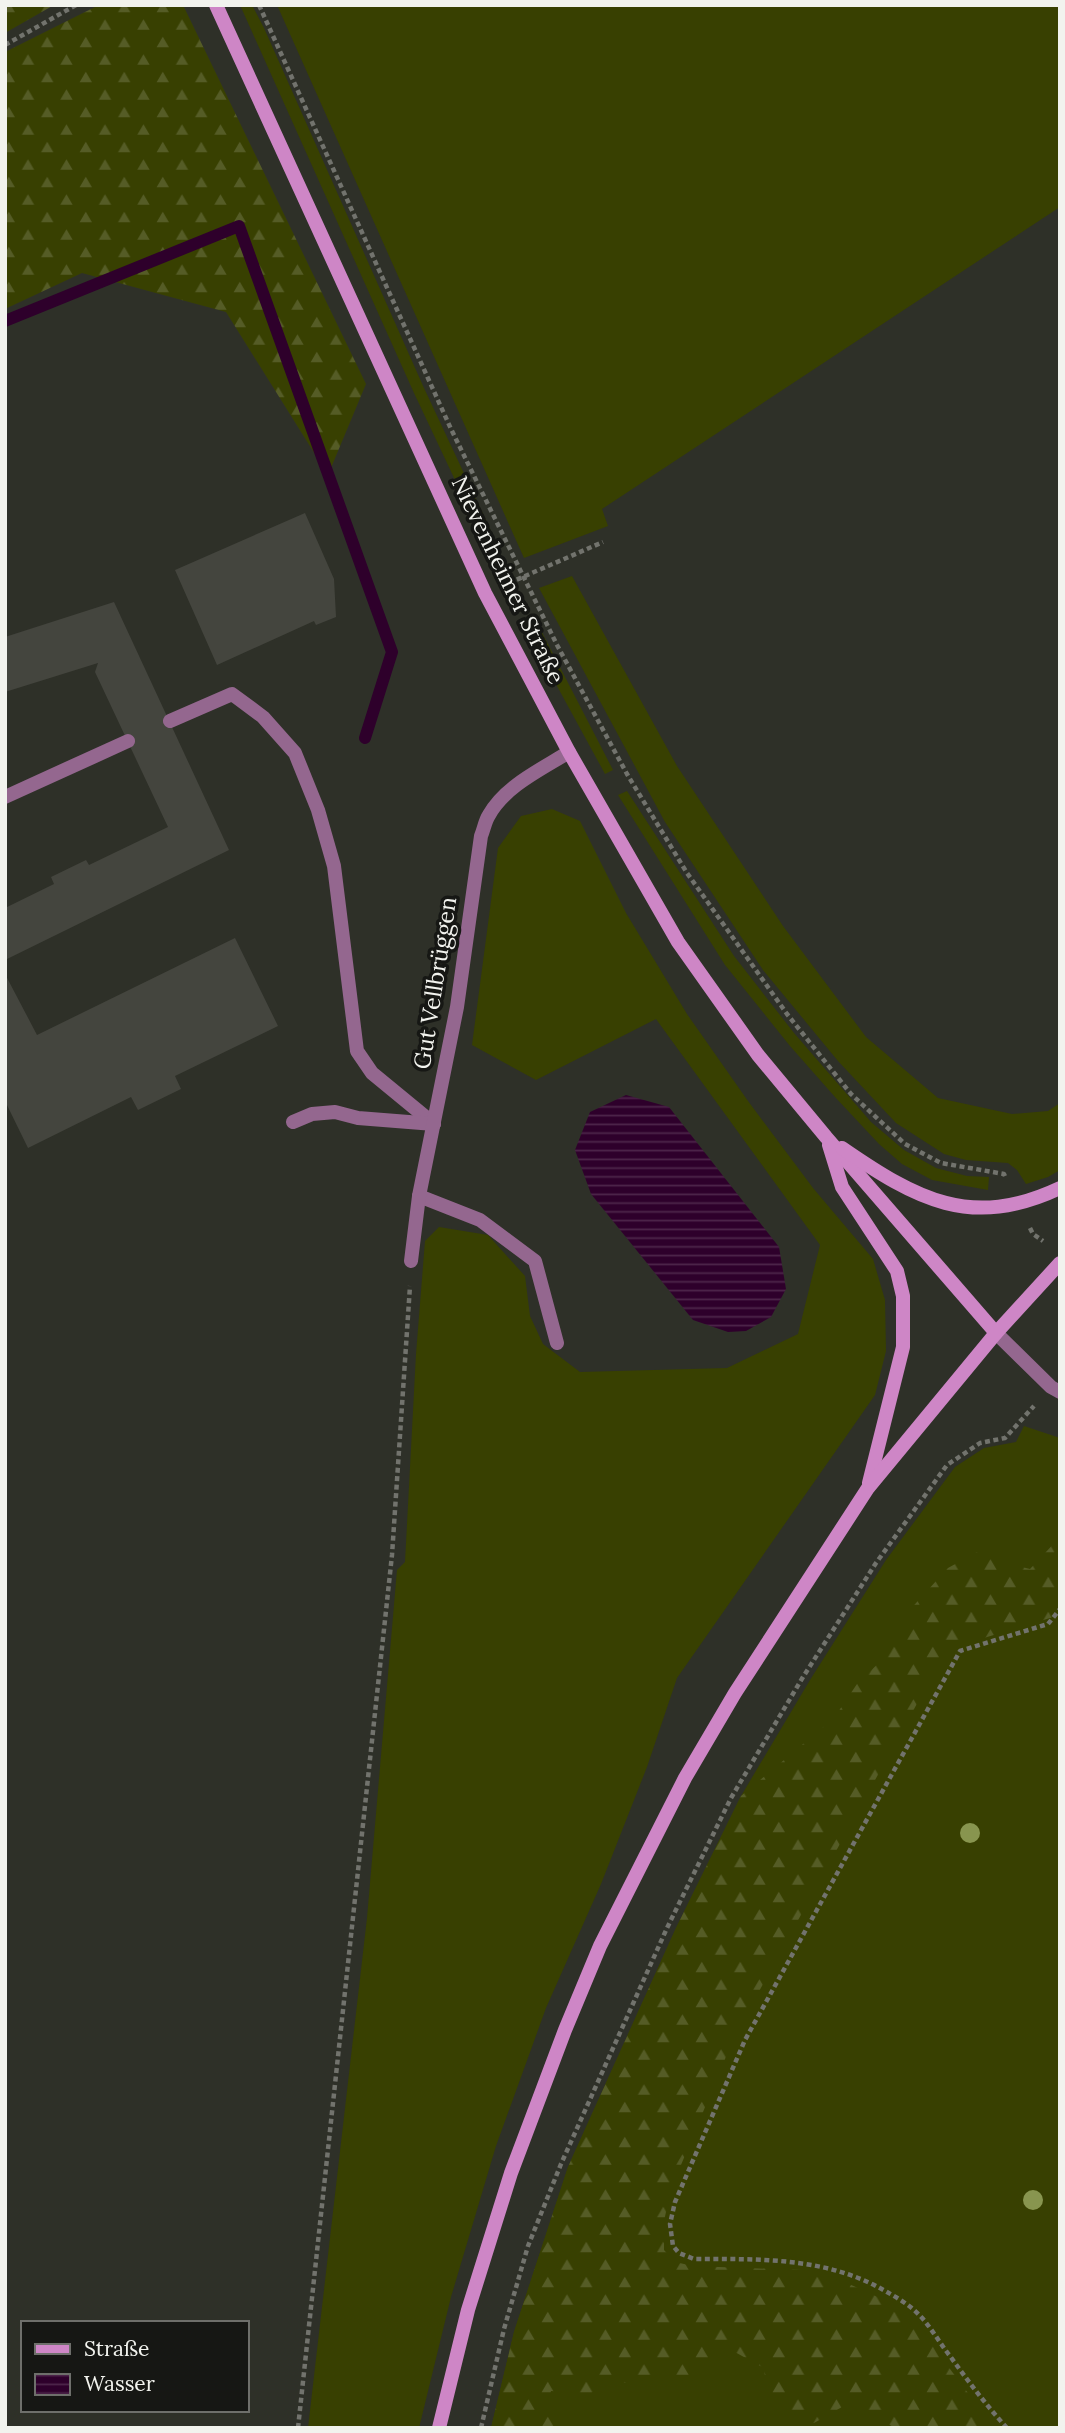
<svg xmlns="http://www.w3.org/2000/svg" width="1065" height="2433" font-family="Lora,serif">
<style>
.grass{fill:#384001}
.forest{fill:url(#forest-firs)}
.water{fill:url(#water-rules)}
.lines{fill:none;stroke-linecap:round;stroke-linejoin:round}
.stream{stroke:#2e002b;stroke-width:12}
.building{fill:#44453e}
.path{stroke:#72736d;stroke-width:4.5;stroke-dasharray:5 3.5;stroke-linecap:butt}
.service{stroke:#94678f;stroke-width:14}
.minor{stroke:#94678f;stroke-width:14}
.secondary{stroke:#ce86c6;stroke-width:14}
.tree{fill:#88954f}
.labels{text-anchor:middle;stroke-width:7;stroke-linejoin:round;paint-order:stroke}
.street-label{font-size:23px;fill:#f2f3ee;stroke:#161714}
</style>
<defs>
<pattern id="forest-firs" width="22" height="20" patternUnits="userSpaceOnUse" patternTransform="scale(1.75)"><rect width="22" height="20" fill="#384001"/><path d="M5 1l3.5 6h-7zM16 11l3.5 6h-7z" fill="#555c26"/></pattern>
<pattern id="water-rules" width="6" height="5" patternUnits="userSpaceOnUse" patternTransform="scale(1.75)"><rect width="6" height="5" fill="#2e002b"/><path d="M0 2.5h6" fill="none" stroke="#4d264a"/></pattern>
</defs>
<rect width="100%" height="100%" fill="#2e3028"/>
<g class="grass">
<polygon points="240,5 252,5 264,28 424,388 499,548 489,552 414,393"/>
<polygon points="277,5 1060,5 1060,207 602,509 608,526 524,558"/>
<polygon points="572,576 677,766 783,926 866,1037 938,1098 1012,1114 1048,1111 1060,1103 1060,1170 1048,1177 1026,1184 1017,1170 1008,1163 966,1160 944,1154 896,1123 838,1061 763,970 665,822 539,588"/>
<polygon points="533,615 613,770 605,774 521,620"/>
<polygon points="627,791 734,956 794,1033 871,1122 904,1150 936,1168 967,1176 989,1177 988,1190 932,1180 902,1164 879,1144 835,1097 790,1046 725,965 618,795"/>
<polygon points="552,809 580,821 626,913 687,1014 748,1101 813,1188 873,1259 885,1300 886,1351 875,1395 677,1678 647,1767 601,1884 546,2008 496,2146 451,2297 419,2428 308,2428 367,1918 397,1570 405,1562 416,1354 425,1241 439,1227 488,1235 525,1276 530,1316 543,1344 580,1372 727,1368 798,1334 820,1245 656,1019 536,1080 472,1045 498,848 521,816"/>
<polygon points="1024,1426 1060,1438 1060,2428 491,2428 514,2332 568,2167 676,1928 741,1796 810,1680 886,1560 955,1467 984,1448 1016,1442"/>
</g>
<g class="forest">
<polygon points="5,5 54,5 5,33"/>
<polygon points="99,5 183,5 366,384 328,475 226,312 82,273 5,309 5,52"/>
<polygon points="1060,1537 1060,1615 947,1649 735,2035 671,2189 664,2221 664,2250 675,2262 693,2266 801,2270 836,2278 893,2304 920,2323 941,2357 974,2401 998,2428 895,2428 864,2410 842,2407 814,2423 790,2423 768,2404 764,2368 733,2351 686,2378 661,2377 644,2384 616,2382 589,2394 551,2391 547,2407 564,2416 572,2428 491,2428 514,2332 568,2167 676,1928 741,1796 834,1718 857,1684 888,1654 906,1614 948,1568 977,1552 996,1555 1010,1564 1030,1569"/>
</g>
<polygon class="water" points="626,1095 669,1107 779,1247 786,1289 771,1317 746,1331 728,1332 693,1320 591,1194 575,1150 590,1112"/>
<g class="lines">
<polyline class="stream" points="5,321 239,226 392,652 365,738"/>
</g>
<g class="building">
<polygon points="305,513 334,579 336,617 316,625 314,621 217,665 175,570"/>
<polygon points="114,602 229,850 5,960 5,908 54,884 51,877 86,860 89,865 168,827 95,672 98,663 5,692 5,637"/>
<polygon points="235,938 278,1026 175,1076 181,1089 138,1110 131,1097 28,1148 5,1101 5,974 37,1035"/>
</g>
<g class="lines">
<g class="path">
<polyline points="259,5 451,429 557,645 627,774 687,873 787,1014 851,1094 905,1144 941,1163 1004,1174 1006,1179"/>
<polyline points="5,45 76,5"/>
<polyline points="509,583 603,542"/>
<polyline points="1030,1228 1033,1234 1043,1241"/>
<polyline points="298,2428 392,1555 410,1286"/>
<polyline points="481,2428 504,2329 528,2246 561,2164 667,1928 731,1798 803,1677 876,1563 947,1465 980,1443 1005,1438 1034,1406"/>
<path d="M 1007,2428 C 986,2405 968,2381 950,2356 C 938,2341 929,2323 914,2310 C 906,2303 896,2297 887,2292 C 828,2257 761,2259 694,2259 L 679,2253 L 673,2246 L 670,2224 L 675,2202 L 745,2040 L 960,1651 L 1048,1624 L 1060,1609"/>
</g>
<g class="service">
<polyline points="170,721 232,694 263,717 295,753 318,810 334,866 357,1051 372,1073 434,1124"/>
<polyline points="5,797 128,741"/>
<polyline points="293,1122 312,1114 335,1112 358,1118 434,1124"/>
<polyline points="419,1196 480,1220 535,1261 557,1343"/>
</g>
<g class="minor">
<path d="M 411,1261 L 419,1196 L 457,1007 L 481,836 C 484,829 485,821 489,815 C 505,786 542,769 569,752"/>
<polyline points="996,1333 1051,1387 1060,1392"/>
</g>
<g class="secondary">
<polyline points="216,5 485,593 569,752 678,942 758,1055 826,1137 996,1333"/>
<polyline points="829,1145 842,1187 897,1271 903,1296 903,1347 869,1483"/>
<path d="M 842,1148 C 916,1199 971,1230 1060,1188"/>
<polyline points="439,2428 468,2310 511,2173 565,2030 600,1946 685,1778 735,1693 868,1488 996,1333 1060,1263"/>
</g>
</g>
<g class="tree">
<circle cx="970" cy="1833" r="10"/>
<circle cx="1033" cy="2200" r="10"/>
</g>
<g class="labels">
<g class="street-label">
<text transform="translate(508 580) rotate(64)" y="8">Nievenheimer Straße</text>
<text transform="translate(435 983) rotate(-81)" y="8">Gut Vellbrüggen</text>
</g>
</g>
<rect width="1065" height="2433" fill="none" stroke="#f2f3ee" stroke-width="14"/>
<rect x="21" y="2321" width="228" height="91" fill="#161714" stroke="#6e6f6b" stroke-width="2"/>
<rect x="35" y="2344" width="35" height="10" fill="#ce86c6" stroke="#6e6f6b" stroke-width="2"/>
<text x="84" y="2356" font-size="21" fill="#f2f3ee">Straße</text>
<rect x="35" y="2374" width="35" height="21" fill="url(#water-rules)" stroke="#6e6f6b" stroke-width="2"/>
<text x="84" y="2391" font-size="21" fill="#f2f3ee">Wasser</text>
</svg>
